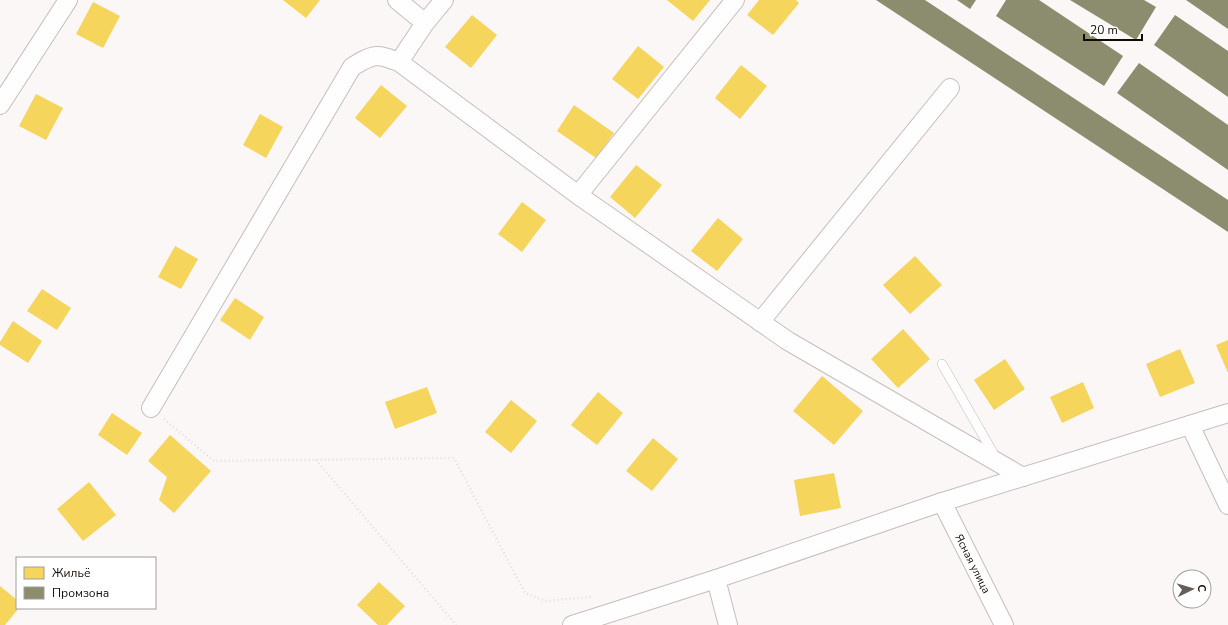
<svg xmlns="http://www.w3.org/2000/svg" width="1228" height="625" font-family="'Nunito Sans',sans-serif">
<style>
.homes{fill:#f6d55c}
.industry{fill:#8c8c6e}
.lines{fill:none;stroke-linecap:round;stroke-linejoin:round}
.lane-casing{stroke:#c6bdba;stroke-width:10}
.street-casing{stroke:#c6bdba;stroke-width:20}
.path{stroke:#dfdede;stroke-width:2.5;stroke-dasharray:1 3;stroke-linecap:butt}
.lane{stroke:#fffefe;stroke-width:9}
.street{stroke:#fffefe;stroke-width:18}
.labels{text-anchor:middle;stroke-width:4;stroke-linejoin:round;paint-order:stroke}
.street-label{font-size:11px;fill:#150905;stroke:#fff}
</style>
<rect width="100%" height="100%" fill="#fcf7f7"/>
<g class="homes">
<polygon points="283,0 320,0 306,18"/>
<polygon points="667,0 710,0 693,21"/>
<polygon points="759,0 796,0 799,3 773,35 747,15"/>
<polygon points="93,2 120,16 103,48 76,34"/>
<polygon points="472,15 497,35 471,68 445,47"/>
<polygon points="638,46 664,67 638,99 612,79"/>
<polygon points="741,65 767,86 740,119 715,98"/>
<polygon points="381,85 407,106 380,138 355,118"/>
<polygon points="36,94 63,108 46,140 19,126"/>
<polygon points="574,105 614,133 596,158 557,131"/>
<polygon points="260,114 283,127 266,158 243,145"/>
<polygon points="636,165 662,185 635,218 610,197"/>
<polygon points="522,202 546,220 522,252 498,234"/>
<polygon points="718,218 743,239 717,271 691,251"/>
<polygon points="175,246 198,259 181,289 158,277"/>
<polygon points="915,256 942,285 910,314 883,285"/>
<polygon points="42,289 71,308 57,330 27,311"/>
<polygon points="235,298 264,317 250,340 220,320"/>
<polygon points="13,321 42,341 28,363 0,345 0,342"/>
<polygon points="903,329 930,359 898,388 871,359"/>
<polygon points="1228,340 1228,373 1216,345"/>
<polygon points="1180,349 1195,383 1160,397 1146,364"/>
<polygon points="1005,359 1025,389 994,410 974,380"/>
<polygon points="822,376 863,411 834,445 793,411"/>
<polygon points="1083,382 1094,408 1062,423 1050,397"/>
<polygon points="427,387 437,413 395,429 385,402"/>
<polygon points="598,392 623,413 597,445 571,425"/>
<polygon points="511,400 537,421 511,453 485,432"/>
<polygon points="112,413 142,433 127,455 98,435"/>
<polygon points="170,435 211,471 174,513 159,500 167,477 148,461"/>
<polygon points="653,438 678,459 652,491 626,471"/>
<polygon points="834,473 841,508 800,516 794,480"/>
<polygon points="89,482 116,515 83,541 57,509"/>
<polygon points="379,582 405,606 387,625 378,625 357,605"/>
<polygon points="0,586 17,600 17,608 19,608 5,625 0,625"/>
</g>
<g class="industry">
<polygon points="876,0 925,0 1228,200 1228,232"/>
<polygon points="957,0 976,0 970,9"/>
<polygon points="1006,0 1039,0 1123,56 1104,86 996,16"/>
<polygon points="1070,0 1144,0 1156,7 1136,40"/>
<polygon points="1186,0 1228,0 1228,29"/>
<polygon points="1175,15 1228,51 1228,97 1154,45"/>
<polygon points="1139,63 1228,125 1228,170 1117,93"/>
</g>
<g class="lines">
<g class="lane-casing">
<polyline id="lane" points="942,364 996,458"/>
</g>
<g class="street-casing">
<g id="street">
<polyline points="397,0 425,23 399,62 578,195 788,341 1023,477"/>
<polyline points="425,23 444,0"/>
<polyline points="0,105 68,0"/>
<polyline points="578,195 735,0"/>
<polyline points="760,322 950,88"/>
<path d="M 151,408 L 352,67 C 373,54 376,53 399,62"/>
<polyline points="1190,425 1228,505"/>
<path id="s1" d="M 942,502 L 1004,625"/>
<polyline points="716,579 728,625"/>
<polyline points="572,625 716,579 942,502 1228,413"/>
</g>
</g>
<g class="path">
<polyline points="164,419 214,461 454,458 525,593 546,601 590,597 592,599"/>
<polyline points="316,460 456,625"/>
</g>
<use href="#lane" class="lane"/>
<use href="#street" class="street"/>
</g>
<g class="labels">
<g class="street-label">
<text dy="4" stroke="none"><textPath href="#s1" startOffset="69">Ясная улица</textPath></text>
</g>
</g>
<rect x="16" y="557" width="140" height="52" fill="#ffffff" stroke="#a19d9b"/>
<rect x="24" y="567" width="20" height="12" fill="#f6d55c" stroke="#a19d9b"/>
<text x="52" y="577" font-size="12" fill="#150905">Жильё</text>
<rect x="24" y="587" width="20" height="12" fill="#8c8c6e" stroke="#a19d9b"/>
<text x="52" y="597" font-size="12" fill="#150905">Промзона</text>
<g transform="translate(1192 589) rotate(85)"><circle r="19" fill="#ffffff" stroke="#a19d9b"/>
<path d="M0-3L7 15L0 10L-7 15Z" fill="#665c5a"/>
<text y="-6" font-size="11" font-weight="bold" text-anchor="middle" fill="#150905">С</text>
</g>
<path d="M1084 34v6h58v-6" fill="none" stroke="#150905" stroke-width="2"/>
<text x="1090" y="34" font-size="12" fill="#150905" stroke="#ffffff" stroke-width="3" paint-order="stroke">20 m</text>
</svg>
